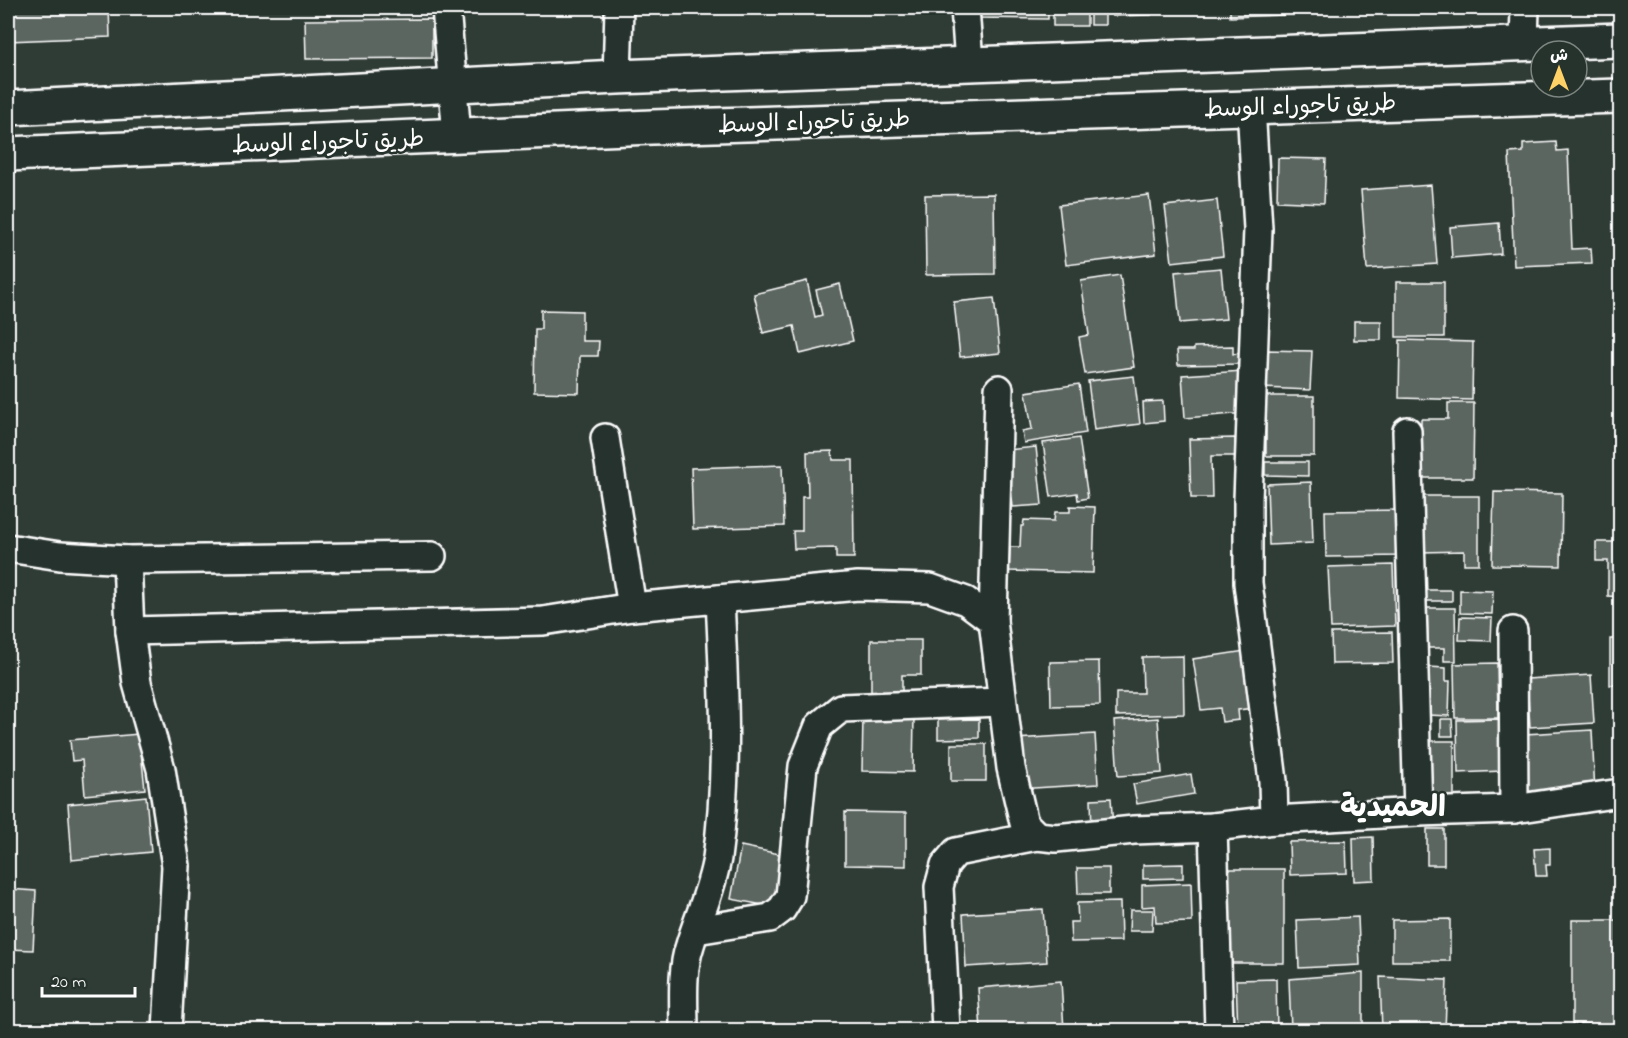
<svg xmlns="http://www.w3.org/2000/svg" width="1628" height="1038" font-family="'Indie Flower','Playpen Sans Arabic',sans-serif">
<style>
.building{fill:#5b6661;stroke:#fff;stroke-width:1.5}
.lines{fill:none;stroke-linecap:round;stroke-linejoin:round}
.street-casing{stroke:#fff;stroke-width:32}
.primary-casing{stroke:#fff;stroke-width:38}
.street{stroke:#26332d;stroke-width:27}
.primary{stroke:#26332d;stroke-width:33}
.labels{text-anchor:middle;stroke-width:5;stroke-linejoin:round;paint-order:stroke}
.street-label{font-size:24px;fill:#fff;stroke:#26332d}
.district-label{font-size:30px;font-weight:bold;fill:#fff;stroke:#26332d}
</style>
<rect width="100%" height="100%" fill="#2f3b35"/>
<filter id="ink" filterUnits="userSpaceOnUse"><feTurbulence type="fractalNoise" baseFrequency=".0167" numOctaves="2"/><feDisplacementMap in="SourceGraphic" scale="12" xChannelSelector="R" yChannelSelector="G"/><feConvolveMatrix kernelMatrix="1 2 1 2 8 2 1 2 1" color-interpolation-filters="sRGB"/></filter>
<g filter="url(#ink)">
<g class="building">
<polygon points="8,8 109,8 110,37 8,41"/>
<polygon points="979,8 1072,8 1048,8 1048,19 979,18"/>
<polygon points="1076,8 1087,8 1087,26 1053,26 1053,12 1076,12"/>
<rect x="1090" y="8" width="15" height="17"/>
<polygon points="1112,8 1151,8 1151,15 1112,16"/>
<polygon points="1230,8 1313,8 1313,14 1230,17"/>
<polygon points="432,19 432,58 306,59 305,20"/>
<polygon points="1556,142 1557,151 1568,150 1572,249 1591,248 1592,263 1514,266 1509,153 1523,152 1523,144"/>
<polygon points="1278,158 1326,159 1324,203 1277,201"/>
<polygon points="1431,185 1437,264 1367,269 1361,190"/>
<polygon points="994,194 995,274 926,275 925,195"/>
<polygon points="1149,195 1156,254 1066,265 1059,205"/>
<polygon points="1217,200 1223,256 1172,262 1165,206"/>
<polygon points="1499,223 1501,254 1452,258 1450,227"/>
<polygon points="1221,268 1226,319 1180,323 1175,272"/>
<polygon points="1120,275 1134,367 1085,374 1079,337 1089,335 1081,281"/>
<polygon points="807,281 815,317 822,315 816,290 840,284 853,341 800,354 794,326 763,333 754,294"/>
<rect x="1396" y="282" width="48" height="55"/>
<polygon points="994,298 1000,353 960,357 954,302"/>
<polygon points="541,310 582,311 582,341 599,341 598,356 580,356 579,393 534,392 535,329 541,329"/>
<rect x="1354" y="321" width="27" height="19"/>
<polygon points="1400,340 1473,342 1472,400 1399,398"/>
<polygon points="1233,346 1233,354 1240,353 1240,364 1178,365 1177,350 1194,350 1194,347"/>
<polygon points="1264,350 1312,351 1310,390 1262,388"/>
<polygon points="1243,371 1246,413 1185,418 1182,375"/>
<polygon points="1134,376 1140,424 1094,430 1088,381"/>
<polygon points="1079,384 1086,433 1024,443 1022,431 1032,429 1026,392"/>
<rect x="1266" y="396" width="48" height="60"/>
<polygon points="1163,401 1164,421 1144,423 1143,402"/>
<polygon points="1448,403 1474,403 1473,478 1421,478 1421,419 1448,419"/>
<polygon points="1079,438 1088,498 1078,500 1077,493 1051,497 1043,443"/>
<polygon points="1235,438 1235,456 1211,456 1212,498 1191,498 1189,439"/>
<polygon points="1036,447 1042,505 1013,507 1007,450"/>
<polygon points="832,451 833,460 853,460 854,558 836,558 836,548 794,549 793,531 802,531 802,497 808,497 807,452"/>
<polygon points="1265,462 1308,462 1308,476 1265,475"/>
<polygon points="782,465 784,526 693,529 691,468"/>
<polygon points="1311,482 1313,543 1269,545 1267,484"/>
<polygon points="1494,492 1562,493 1561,566 1492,565"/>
<polygon points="1422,496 1479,496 1479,564 1464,564 1464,551 1422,552"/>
<polygon points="1070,506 1095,507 1093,573 1009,571 1010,547 1020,547 1021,526 1023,526 1024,520 1054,521 1055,512 1070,512"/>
<polygon points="1403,510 1404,556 1326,557 1325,511"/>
<polygon points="1596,542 1620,542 1620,597 1608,596 1608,561 1596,561"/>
<polygon points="1393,565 1395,626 1331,628 1328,567"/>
<rect x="1425" y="590" width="27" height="11"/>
<polygon points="1460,590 1493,591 1492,614 1460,613"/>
<polygon points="1427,608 1455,608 1456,661 1444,661 1444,648 1428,648"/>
<polygon points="1460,617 1492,618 1491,641 1459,640"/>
<polygon points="1392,632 1393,663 1332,664 1331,633"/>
<polygon points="1610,639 1620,639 1620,700 1620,685 1610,685"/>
<polygon points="871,640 921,640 921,675 902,675 902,694 871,694"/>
<polygon points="1245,651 1254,708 1238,710 1239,720 1222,722 1220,708 1201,710 1193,659"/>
<polygon points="1183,656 1184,714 1116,716 1116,693 1143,693 1142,657"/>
<polygon points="1099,661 1100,705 1051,706 1050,662"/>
<polygon points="1497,663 1498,718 1455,718 1454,664"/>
<polygon points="1428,667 1446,668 1446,681 1450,681 1449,716 1428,715"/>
<polygon points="1591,675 1594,723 1530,727 1527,679"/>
<polygon points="863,716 914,717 913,772 862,771"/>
<polygon points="1158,718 1162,773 1118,776 1114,721"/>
<polygon points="979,719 979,738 938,739 938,720"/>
<polygon points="1441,719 1452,719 1453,736 1441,736"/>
<polygon points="1501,719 1502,771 1458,773 1457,720"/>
<polygon points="1592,730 1595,794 1528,797 1525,734"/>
<polygon points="139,734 145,789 85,795 82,760 72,761 70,740"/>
<polygon points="1095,734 1098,784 1018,789 1015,739"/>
<rect x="1428" y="741" width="26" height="60"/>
<rect x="951" y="744" width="35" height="37"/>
<polygon points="1191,774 1194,794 1137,804 1133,784"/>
<polygon points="146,796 151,852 72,860 68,804"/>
<polygon points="1111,798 1113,829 1092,831 1091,799"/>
<polygon points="845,812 906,813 906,866 845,865"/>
<rect x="1427" y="829" width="17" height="36"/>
<polygon points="1373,837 1374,880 1354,881 1353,838"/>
<polygon points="1346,841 1347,873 1290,875 1289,842"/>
<polygon points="741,846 784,855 774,907 731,899"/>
<polygon points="1550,848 1550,865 1546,865 1547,876 1536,876 1534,849"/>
<polygon points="1183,864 1183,878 1143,879 1143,865"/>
<polygon points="1077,868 1109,868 1109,894 1078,894"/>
<rect x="1222" y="869" width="62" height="94"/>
<polygon points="1191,883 1192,922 1156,923 1155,906 1142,907 1142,885"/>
<polygon points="8,889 36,891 33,950 8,949"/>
<polygon points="1120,902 1121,941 1071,942 1070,922 1078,922 1077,903"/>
<polygon points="1043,909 1047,962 966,967 963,914"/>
<polygon points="1130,910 1153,910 1152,931 1129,931"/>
<polygon points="1358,917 1360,965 1299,968 1297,920"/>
<polygon points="1450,919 1450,961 1392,961 1392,920"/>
<rect x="1572" y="920" width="48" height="104"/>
<polygon points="1363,973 1363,1030 1291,1030 1289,979"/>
<polygon points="1380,977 1447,980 1445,1030 1382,1030"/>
<polygon points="1276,979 1277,1030 1238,1030 1236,980"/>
<polygon points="1061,981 1064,1030 981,1030 978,988"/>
</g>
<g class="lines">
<g class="street-casing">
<g id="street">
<polyline points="446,8 457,135"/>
<polyline points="965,8 969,63"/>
<polyline points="1524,44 1525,8"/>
<polyline points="617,77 619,8"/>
<polyline points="1251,106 1258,229 1248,500 1248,583 1273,781 1274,820"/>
<polyline points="1407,431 1418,812"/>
<polyline points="605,438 632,607"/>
<polyline points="8,548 60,556 127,560 432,556"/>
<polyline points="127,560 130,631 137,683 161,769 176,866 167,1030"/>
<polyline points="993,621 999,389"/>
<polyline points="130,631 543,621 632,607 858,586 930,588 966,601 993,621 1011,768 1024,823 1037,836 1056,838 1134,830 1213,827 1274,820 1418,812 1514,809 1620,793"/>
<polyline points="1513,631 1514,809"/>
<polyline points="1213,827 1219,1030"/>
<polyline points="696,930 770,918 782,909 790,896 803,766 819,726 841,708 1002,702"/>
<path d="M 684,1030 C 684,1003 681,971 690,945 C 699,915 712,889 717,858 C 729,772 724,685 720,599"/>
<polyline points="946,1030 939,887 945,865 956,852 1037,836"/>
</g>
</g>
<g class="primary-casing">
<g id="primary">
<polyline points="8,108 617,77 1620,40"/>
<polyline points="8,154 652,127 1620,96"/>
</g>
</g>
<use href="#street" class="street"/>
<use href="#primary" class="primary"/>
</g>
</g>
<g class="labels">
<g class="street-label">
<text transform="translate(1300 105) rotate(-2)" y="8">طريق تاجوراء الوسط</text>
<text transform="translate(814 121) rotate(-2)" y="8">طريق تاجوراء الوسط</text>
<text transform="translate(328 141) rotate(-2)" y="8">طريق تاجوراء الوسط</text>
</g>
<g class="district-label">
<text x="1393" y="816">الحميدية</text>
</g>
</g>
<rect width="1628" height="1038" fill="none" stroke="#26332d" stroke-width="30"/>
<rect x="15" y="15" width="1598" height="1008" fill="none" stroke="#fff" stroke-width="2" filter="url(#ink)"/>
<g transform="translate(1559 69)"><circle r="28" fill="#26332d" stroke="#7d8581" stroke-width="1.5"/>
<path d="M0-4.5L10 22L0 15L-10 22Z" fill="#ffd166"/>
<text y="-9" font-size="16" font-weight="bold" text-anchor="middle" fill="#ffffff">ش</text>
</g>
<path d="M42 987v9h93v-9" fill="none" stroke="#ffffff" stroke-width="3"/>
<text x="51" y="987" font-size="18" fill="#ffffff" stroke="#26332d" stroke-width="4.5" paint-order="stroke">20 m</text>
</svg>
